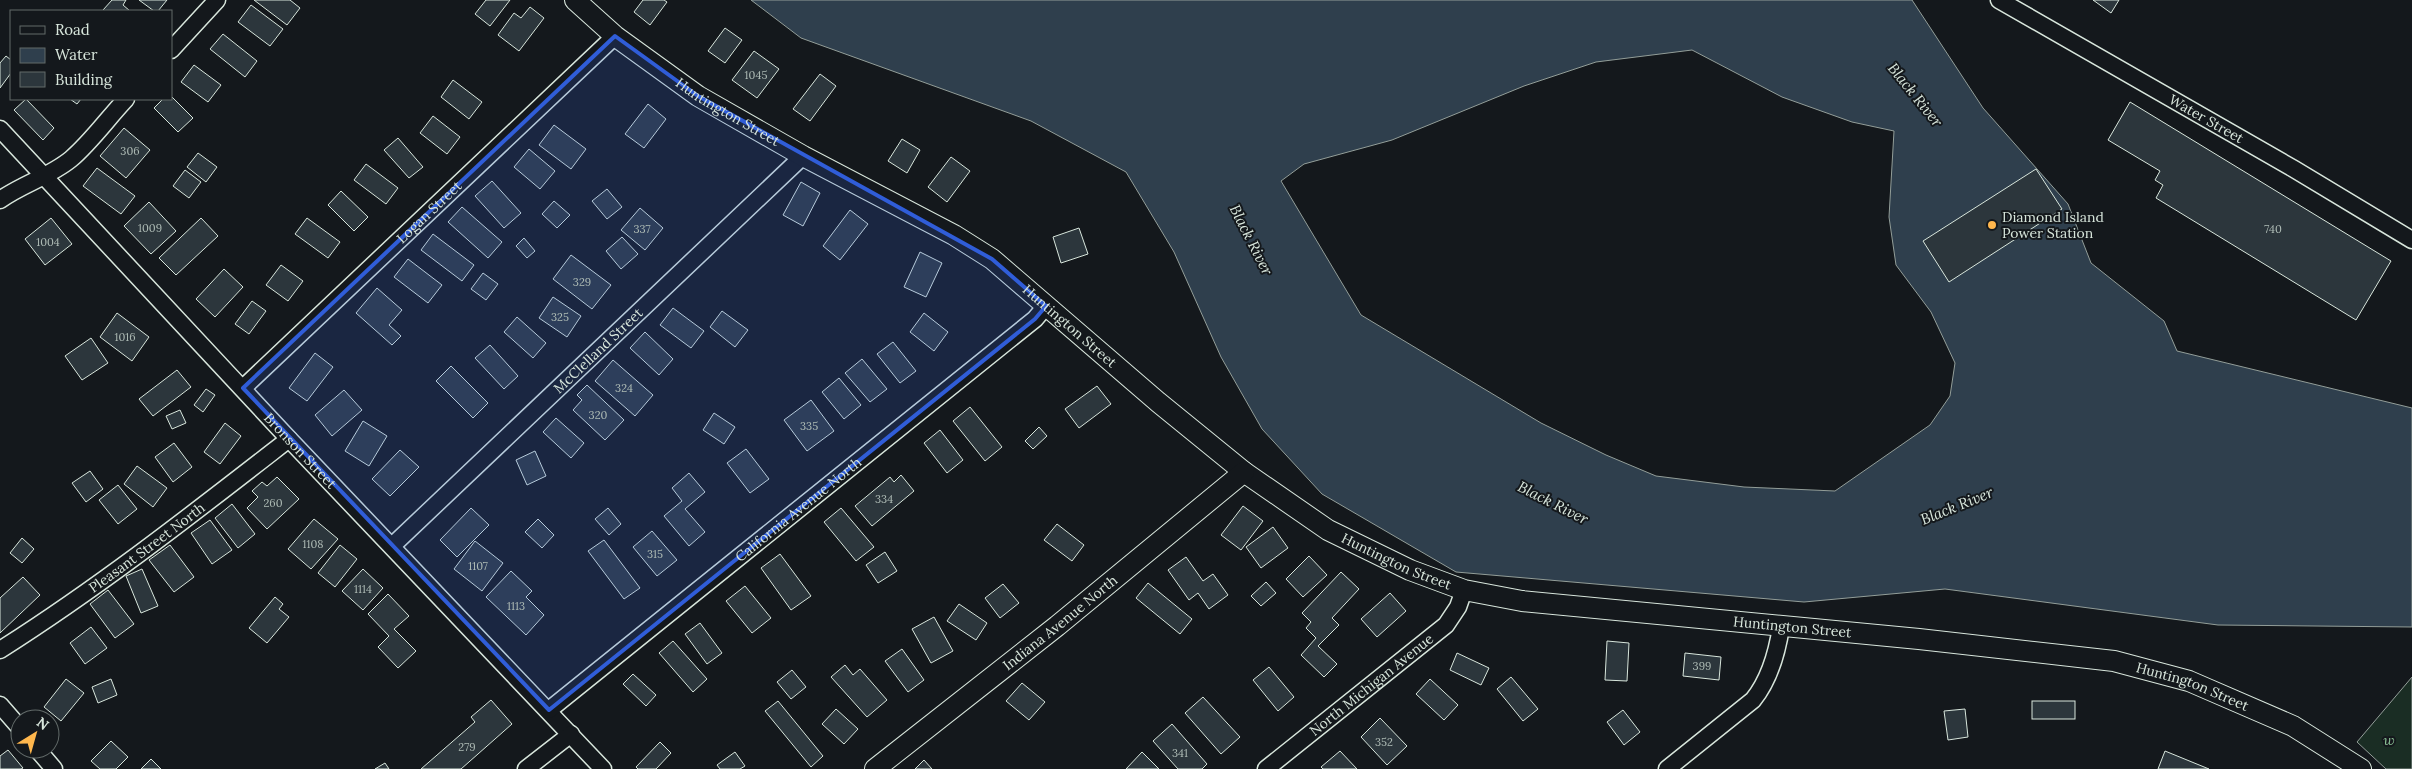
<svg xmlns="http://www.w3.org/2000/svg" width="2412" height="769" font-family="Lora,serif">
<style>
.green{fill:#1a2d24;stroke:#939e99}
.water{fill:#2f3f4d;stroke:#939e99;fill-rule:evenodd}
.building{fill:#2c363c;stroke:#d8e6dc}
.lines{fill:none;stroke-linecap:round;stroke-linejoin:round}
.minor-casing{stroke:#d8e6dc;stroke-width:19}
.tertiary-casing{stroke:#d8e6dc;stroke-width:22}
.minor{stroke:#14181c;stroke-width:16}
.tertiary{stroke:#14181c;stroke-width:20}
.marked{fill:#305dd8;fill-opacity:0.2;stroke:#305dd8;stroke-width:4;stroke-linejoin:round}
.poi-dot{fill:#ffb74d;stroke:#14181c;stroke-width:2}
.labels{text-anchor:middle;stroke-width:4;stroke-linejoin:round;paint-order:stroke}
.number-label{font-size:11px;fill:#adbab4}
.street-label{font-size:14px;fill:#d8e6dc;stroke:#14181c}
.poi-label{font-size:14px;fill:#d8e6dc;stroke:#14181c;text-anchor:start}
.park-label{font-size:14px;font-style:italic;fill:#8ac095;stroke:#14181c}
.water-label{font-size:15px;font-style:italic;fill:#d8e6dc;stroke:#14181c}
</style>
<rect width="100%" height="100%" fill="#14181c"/>
<polygon class="green" points="2412,677 2412,769 2386,769 2357,742"/>
<path class="water" d="M 751,0 L 1912,0 L 1983,108 L 2068,204 L 2091,263 L 2164,321 L 2177,351 L 2412,408 L 2412,627 L 2218,625 L 1945,589 L 1804,602 L 1456,572 L 1322,494 L 1262,429 L 1221,357 L 1174,252 L 1126,172 L 1031,121 L 801,38 ZM 1692,50 L 1782,97 L 1852,122 L 1894,131 L 1889,217 L 1896,265 L 1931,312 L 1955,363 L 1950,396 L 1930,425 L 1835,491 L 1744,487 L 1656,476 L 1606,455 L 1541,423 L 1361,315 L 1281,181 L 1304,164 L 1392,140 L 1524,86 L 1596,62 Z"/>
<g class="building">
<polygon points="112,0 126,0 123,5 130,11 105,11 103,10"/>
<polygon points="139,0 167,0 158,11 154,11"/>
<polygon points="254,0 290,0 300,8 287,25"/>
<polygon points="486,0 510,0 490,26 475,14"/>
<polygon points="643,0 664,0 667,2 650,25 634,12"/>
<polygon points="2093,0 2119,0 2111,13"/>
<polygon points="251,5 283,29 270,46 238,22"/>
<polygon points="530,7 544,18 519,51 498,35 514,13 521,18"/>
<polygon points="725,28 742,40 725,63 708,51"/>
<polygon points="223,34 257,61 245,77 210,49"/>
<polygon points="754,51 779,69 757,98 732,80"/>
<polygon points="6,56 11,60 11,73 0,88 0,63"/>
<polygon points="194,65 221,85 208,102 181,82"/>
<polygon points="820,74 836,86 810,121 793,109"/>
<polygon points="453,80 482,102 469,119 441,97"/>
<polygon points="171,96 193,118 178,132 154,108 163,99 171,99"/>
<polygon points="26,99 54,128 43,140 14,110"/>
<polygon points="70,99 81,99 77,104"/>
<polygon points="2130,102 2391,261 2356,320 2156,198 2163,185 2155,180 2160,171 2108,140"/>
<polygon points="648,104 666,119 644,148 625,134"/>
<polygon points="433,116 460,137 447,154 420,133"/>
<polygon points="554,125 586,149 571,169 539,145"/>
<polygon points="124,128 150,150 126,178 100,156"/>
<polygon points="398,138 423,167 409,178 384,150"/>
<polygon points="902,139 920,150 907,173 888,161"/>
<polygon points="529,149 555,171 540,189 514,167"/>
<polygon points="198,153 217,167 206,182 187,167"/>
<polygon points="951,157 970,171 947,202 928,187"/>
<polygon points="366,164 398,188 386,204 354,180"/>
<polygon points="97,168 135,196 121,214 83,186"/>
<polygon points="2036,169 2062,209 1949,282 1923,241"/>
<polygon points="185,170 201,182 189,198 173,186"/>
<polygon points="492,181 521,213 504,228 475,196"/>
<polygon points="801,182 820,193 803,226 783,215"/>
<polygon points="607,189 622,207 607,219 592,201"/>
<polygon points="341,191 368,217 354,231 328,205"/>
<polygon points="554,201 570,215 557,228 542,214"/>
<polygon points="149,202 176,231 151,254 124,226"/>
<polygon points="462,207 502,242 488,258 448,222"/>
<polygon points="640,208 663,228 645,250 621,230"/>
<polygon points="850,210 868,224 840,260 823,246"/>
<polygon points="51,218 72,244 45,265 25,239"/>
<polygon points="201,218 218,236 176,275 159,258"/>
<polygon points="307,218 340,242 328,258 295,234"/>
<polygon points="1079,228 1088,254 1061,263 1053,237"/>
<polygon points="433,234 474,265 462,281 421,250"/>
<polygon points="622,237 638,254 621,269 606,251"/>
<polygon points="524,238 535,251 527,258 516,246"/>
<polygon points="920,252 942,263 926,297 904,287"/>
<polygon points="571,255 611,285 592,309 553,279"/>
<polygon points="408,259 442,285 428,303 394,277"/>
<polygon points="281,265 303,281 288,301 266,285"/>
<polygon points="224,269 243,287 215,317 196,299"/>
<polygon points="483,273 498,284 486,300 471,289"/>
<polygon points="377,288 402,310 389,325 401,336 392,345 356,313"/>
<polygon points="553,297 581,316 567,337 539,318"/>
<polygon points="252,301 266,311 249,334 235,324"/>
<polygon points="673,308 704,331 691,348 660,325"/>
<polygon points="722,311 748,330 735,347 710,327"/>
<polygon points="117,313 149,337 132,361 100,337"/>
<polygon points="924,313 948,332 934,351 910,332"/>
<polygon points="517,317 546,343 533,358 504,332"/>
<polygon points="645,332 673,359 659,375 630,348"/>
<polygon points="91,338 108,363 82,380 65,356"/>
<polygon points="893,342 916,371 900,383 877,354"/>
<polygon points="490,345 518,376 504,389 475,358"/>
<polygon points="315,353 333,367 307,401 289,388"/>
<polygon points="862,359 887,389 870,402 845,373"/>
<polygon points="613,360 653,395 635,416 595,381"/>
<polygon points="451,366 488,403 473,418 436,381"/>
<polygon points="177,370 191,387 153,416 139,399"/>
<polygon points="839,378 861,405 844,419 822,392"/>
<polygon points="587,385 624,420 605,440 573,410 582,400 577,395"/>
<polygon points="1097,386 1111,404 1079,428 1065,409"/>
<polygon points="206,389 215,395 203,412 194,405"/>
<polygon points="344,390 362,410 332,436 315,415"/>
<polygon points="811,400 834,431 807,451 784,420"/>
<polygon points="970,407 1002,447 985,461 953,421"/>
<polygon points="180,410 186,423 172,429 166,416"/>
<polygon points="714,413 735,427 724,444 703,430"/>
<polygon points="556,418 584,443 571,458 543,432"/>
<polygon points="363,421 387,436 369,466 345,451"/>
<polygon points="225,423 241,436 220,464 204,452"/>
<polygon points="1039,427 1047,436 1033,449 1025,441"/>
<polygon points="940,430 963,460 947,473 924,443"/>
<polygon points="174,443 192,467 173,482 155,457"/>
<polygon points="746,449 769,479 750,493 727,463"/>
<polygon points="400,450 419,467 390,496 372,479"/>
<polygon points="535,451 546,476 527,485 516,460"/>
<polygon points="137,466 167,488 153,507 124,484"/>
<polygon points="90,471 103,489 86,502 72,483"/>
<polygon points="689,473 705,492 685,509 705,532 689,546 664,516 682,501 672,488"/>
<polygon points="901,475 914,491 872,526 855,506 890,477 894,482"/>
<polygon points="277,477 299,499 267,529 247,508 258,497 252,491 262,482 267,486"/>
<polygon points="118,485 137,509 118,524 99,500"/>
<polygon points="232,504 255,534 238,548 215,518"/>
<polygon points="1243,506 1263,521 1241,550 1221,535"/>
<polygon points="471,508 489,525 457,557 440,540"/>
<polygon points="608,508 621,524 609,535 595,519"/>
<polygon points="841,508 874,547 856,561 824,522"/>
<polygon points="314,519 338,539 311,569 288,549"/>
<polygon points="538,519 554,535 542,548 525,532"/>
<polygon points="210,520 232,550 212,564 191,533"/>
<polygon points="1057,524 1084,545 1072,561 1044,540"/>
<polygon points="1273,527 1288,548 1261,568 1246,547"/>
<polygon points="652,531 677,560 657,576 633,547"/>
<polygon points="22,538 34,549 22,563 10,553"/>
<polygon points="604,540 640,588 624,599 588,551"/>
<polygon points="475,541 503,563 482,591 454,569"/>
<polygon points="170,545 194,577 174,592 149,560"/>
<polygon points="340,545 357,559 335,587 318,573"/>
<polygon points="885,552 897,571 878,583 866,565"/>
<polygon points="780,554 811,596 791,610 761,568"/>
<polygon points="1309,556 1327,575 1303,597 1286,579"/>
<polygon points="1186,557 1203,581 1213,574 1228,595 1209,609 1198,593 1189,600 1168,570"/>
<polygon points="142,569 158,606 141,613 126,576"/>
<polygon points="363,569 383,588 363,610 342,591"/>
<polygon points="511,571 532,591 526,597 544,615 526,635 486,597"/>
<polygon points="1341,572 1359,589 1332,618 1339,625 1318,646 1337,664 1324,677 1301,655 1316,638 1306,628 1311,622 1302,613"/>
<polygon points="23,577 40,595 0,633 0,598"/>
<polygon points="1266,582 1276,593 1261,606 1251,596"/>
<polygon points="1148,583 1192,619 1180,634 1136,598"/>
<polygon points="1003,584 1019,603 1000,618 985,598"/>
<polygon points="745,586 771,618 752,633 726,601"/>
<polygon points="108,590 134,624 115,638 90,604"/>
<polygon points="1390,593 1406,611 1377,637 1361,619"/>
<polygon points="388,594 409,616 394,629 416,651 398,668 378,647 389,636 368,614"/>
<polygon points="275,597 283,604 279,609 289,617 267,643 249,628"/>
<polygon points="959,604 987,623 976,640 947,621"/>
<polygon points="934,617 953,651 931,663 912,629"/>
<polygon points="700,623 722,653 707,664 685,634"/>
<polygon points="91,627 107,648 85,664 70,643"/>
<polygon points="673,641 707,679 693,692 659,653"/>
<polygon points="1607,641 1629,643 1627,681 1605,680"/>
<polygon points="902,649 924,680 908,692 885,661"/>
<polygon points="1457,653 1489,668 1481,685 1450,670"/>
<polygon points="1685,653 1721,657 1719,680 1683,676"/>
<polygon points="845,665 853,675 860,669 887,700 867,717 831,677"/>
<polygon points="1269,667 1294,697 1278,711 1253,680"/>
<polygon points="792,670 806,687 791,699 777,682"/>
<polygon points="633,674 656,695 646,706 623,684"/>
<polygon points="1511,677 1538,709 1523,721 1497,689"/>
<polygon points="66,679 84,693 61,721 44,707"/>
<polygon points="111,679 117,695 98,703 92,687"/>
<polygon points="1430,679 1458,705 1444,720 1416,694"/>
<polygon points="1022,683 1045,702 1029,720 1006,701"/>
<polygon points="1203,697 1240,737 1221,754 1185,713"/>
<polygon points="491,700 512,724 461,769 421,769 475,722 471,717"/>
<polygon points="778,701 823,756 811,767 765,711"/>
<rect x="2032" y="701" width="43" height="18"/>
<polygon points="836,709 858,729 844,744 822,724"/>
<polygon points="1965,709 1968,737 1948,740 1944,711"/>
<polygon points="1623,710 1640,732 1624,745 1607,722"/>
<polygon points="1380,718 1407,746 1387,765 1361,737"/>
<polygon points="1172,724 1207,764 1202,769 1178,769 1153,741"/>
<polygon points="111,741 128,757 116,769 100,769 91,761"/>
<polygon points="660,742 671,753 656,769 638,769 636,767"/>
<polygon points="8,750 23,768 21,769 0,769 0,756"/>
<polygon points="1340,751 1357,769 1323,769 1321,767"/>
<polygon points="2165,751 2209,769 2158,769"/>
<polygon points="735,752 745,766 740,769 720,769 717,765"/>
<polygon points="1142,752 1159,769 1126,769"/>
<polygon points="151,759 161,769 141,769"/>
<polygon points="924,760 932,769 915,769"/>
<polygon points="385,763 389,769 375,769"/>
</g>
<g class="lines">
<g class="minor-casing">
<g id="minor">
<path id="s1" d="M 1999,0 L 2294,169 L 2412,240"/>
<polyline points="171,50 217,0"/>
<path id="s2" d="M 0,129 L 289,439 L 603,769"/>
<path d="M 0,200 C 22,184 49,177 71,159 C 91,142 108,118 126,99"/>
<path id="s3" d="M 243,388 L 615,36"/>
<path id="s4" d="M 392,546 L 803,156"/>
<path id="s5" d="M 0,650 C 101,586 195,512 289,439"/>
<polyline points="0,705 20,728"/>
<path id="s6" d="M 549,710 L 1035,319 L 1046,306"/>
<polyline points="37,749 54,769"/>
<polyline points="526,769 571,734"/>
<path id="s7" d="M 1266,769 L 1446,625 L 1458,607 L 1464,590"/>
<path d="M 1667,769 L 1753,700 C 1770,679 1777,653 1781,627"/>
</g>
</g>
<g class="tertiary-casing">
<g id="tertiary">
<path id="s8" d="M 575,0 L 615,36 L 698,96 L 803,156 L 954,235 L 992,259 L 1158,402 L 1244,472 L 1328,530 L 1410,570 L 1464,590 L 1522,601 L 1919,639 L 2114,661 L 2189,681 L 2293,726 L 2361,769"/>
<path id="s9" d="M 875,769 L 1057,626 L 1244,472"/>
</g>
</g>
<use href="#minor" class="minor"/>
<use href="#tertiary" class="tertiary"/>
</g>
<path class="marked" d="M 615,36 L 698,96 L 992,259 L 1046,306 L 1035,319 L 549,710 L 243,388 Z"/>
<circle class="poi-dot" cx="1992" cy="225" r="5"/>
<g class="labels">
<g class="number-label">
<text x="756" y="79">1045</text>
<text x="130" y="155">306</text>
<text x="150" y="232">1009</text>
<text x="642" y="233">337</text>
<text x="2273" y="233">740</text>
<text x="48" y="246">1004</text>
<text x="582" y="286">329</text>
<text x="560" y="321">325</text>
<text x="125" y="341">1016</text>
<text x="624" y="392">324</text>
<text x="598" y="419">320</text>
<text x="809" y="430">335</text>
<text x="884" y="503">334</text>
<text x="273" y="507">260</text>
<text x="313" y="548">1108</text>
<text x="655" y="558">315</text>
<text x="478" y="570">1107</text>
<text x="363" y="593">1114</text>
<text x="516" y="610">1113</text>
<text x="1702" y="670">399</text>
<text x="1384" y="746">352</text>
<text x="467" y="751">279</text>
<text x="1180" y="757">341</text>
</g>
<g class="street-label">
<text dy="5" stroke="none"><textPath href="#s8" startOffset="190">Huntington Street</textPath></text>
<text dy="5" stroke="none"><textPath href="#s1" startOffset="239">Water Street</textPath></text>
<text dy="5" stroke="none"><textPath href="#s3" startOffset="256">Logan Street</textPath></text>
<text dy="5" stroke="none"><textPath href="#s8" startOffset="595">Huntington Street</textPath></text>
<text dy="5" stroke="none"><textPath href="#s4" startOffset="284">McClelland Street</textPath></text>
<text dy="5" stroke="none"><textPath href="#s2" startOffset="440">Bronson Street</textPath></text>
<text dy="5" stroke="none"><textPath href="#s6" startOffset="320">California Avenue North</textPath></text>
<text dy="5" stroke="none"><textPath href="#s5" startOffset="179">Pleasant Street North</textPath></text>
<text dy="5" stroke="none"><textPath href="#s8" startOffset="1000">Huntington Street</textPath></text>
<text dy="5" stroke="none"><textPath href="#s9" startOffset="236">Indiana Avenue North</textPath></text>
<text dy="5" stroke="none"><textPath href="#s8" startOffset="1404">Huntington Street</textPath></text>
<text dy="5" stroke="none"><textPath href="#s7" startOffset="135">North Michigan Avenue</textPath></text>
<text dy="5" stroke="none"><textPath href="#s8" startOffset="1810">Huntington Street</textPath></text>
</g>
<g class="poi-label">
<text x="2002" y="222">Diamond Island<tspan x="2002" dy="16">Power Station</tspan></text>
</g>
<g class="park-label">
<text x="2389" y="745">w</text>
</g>
<g class="water-label">
<text transform="translate(1915 95) rotate(51)" y="5">Black River</text>
<text transform="translate(1251 240) rotate(63)" y="5">Black River</text>
<text transform="translate(1553 503) rotate(27)" y="5">Black River</text>
<text transform="translate(1957 506) rotate(-22)" y="5">Black River</text>
</g>
</g>
<rect x="10" y="10" width="162" height="90" fill="#14181c" stroke="#626a69"/>
<rect x="20" y="26" width="25" height="8" fill="#14181c" stroke="#626a69"/>
<text x="55" y="35" font-size="15" fill="#d8e6dc">Road</text>
<rect x="20" y="48" width="25" height="15" fill="#2f3f4d" stroke="#626a69"/>
<text x="55" y="60" font-size="15" fill="#d8e6dc">Water</text>
<rect x="20" y="72" width="25" height="15" fill="#2c363c" stroke="#626a69"/>
<text x="55" y="85" font-size="15" fill="#d8e6dc">Building</text>
<g transform="translate(35 734) rotate(37)"><circle r="24" fill="#14181c" stroke="#626a69"/>
<path d="M0-4L9 19L0 12L-9 19Z" fill="#ffb74d"/>
<text y="-8" font-size="14" font-weight="bold" text-anchor="middle" fill="#d8e6dc">N</text>
</g>
</svg>
